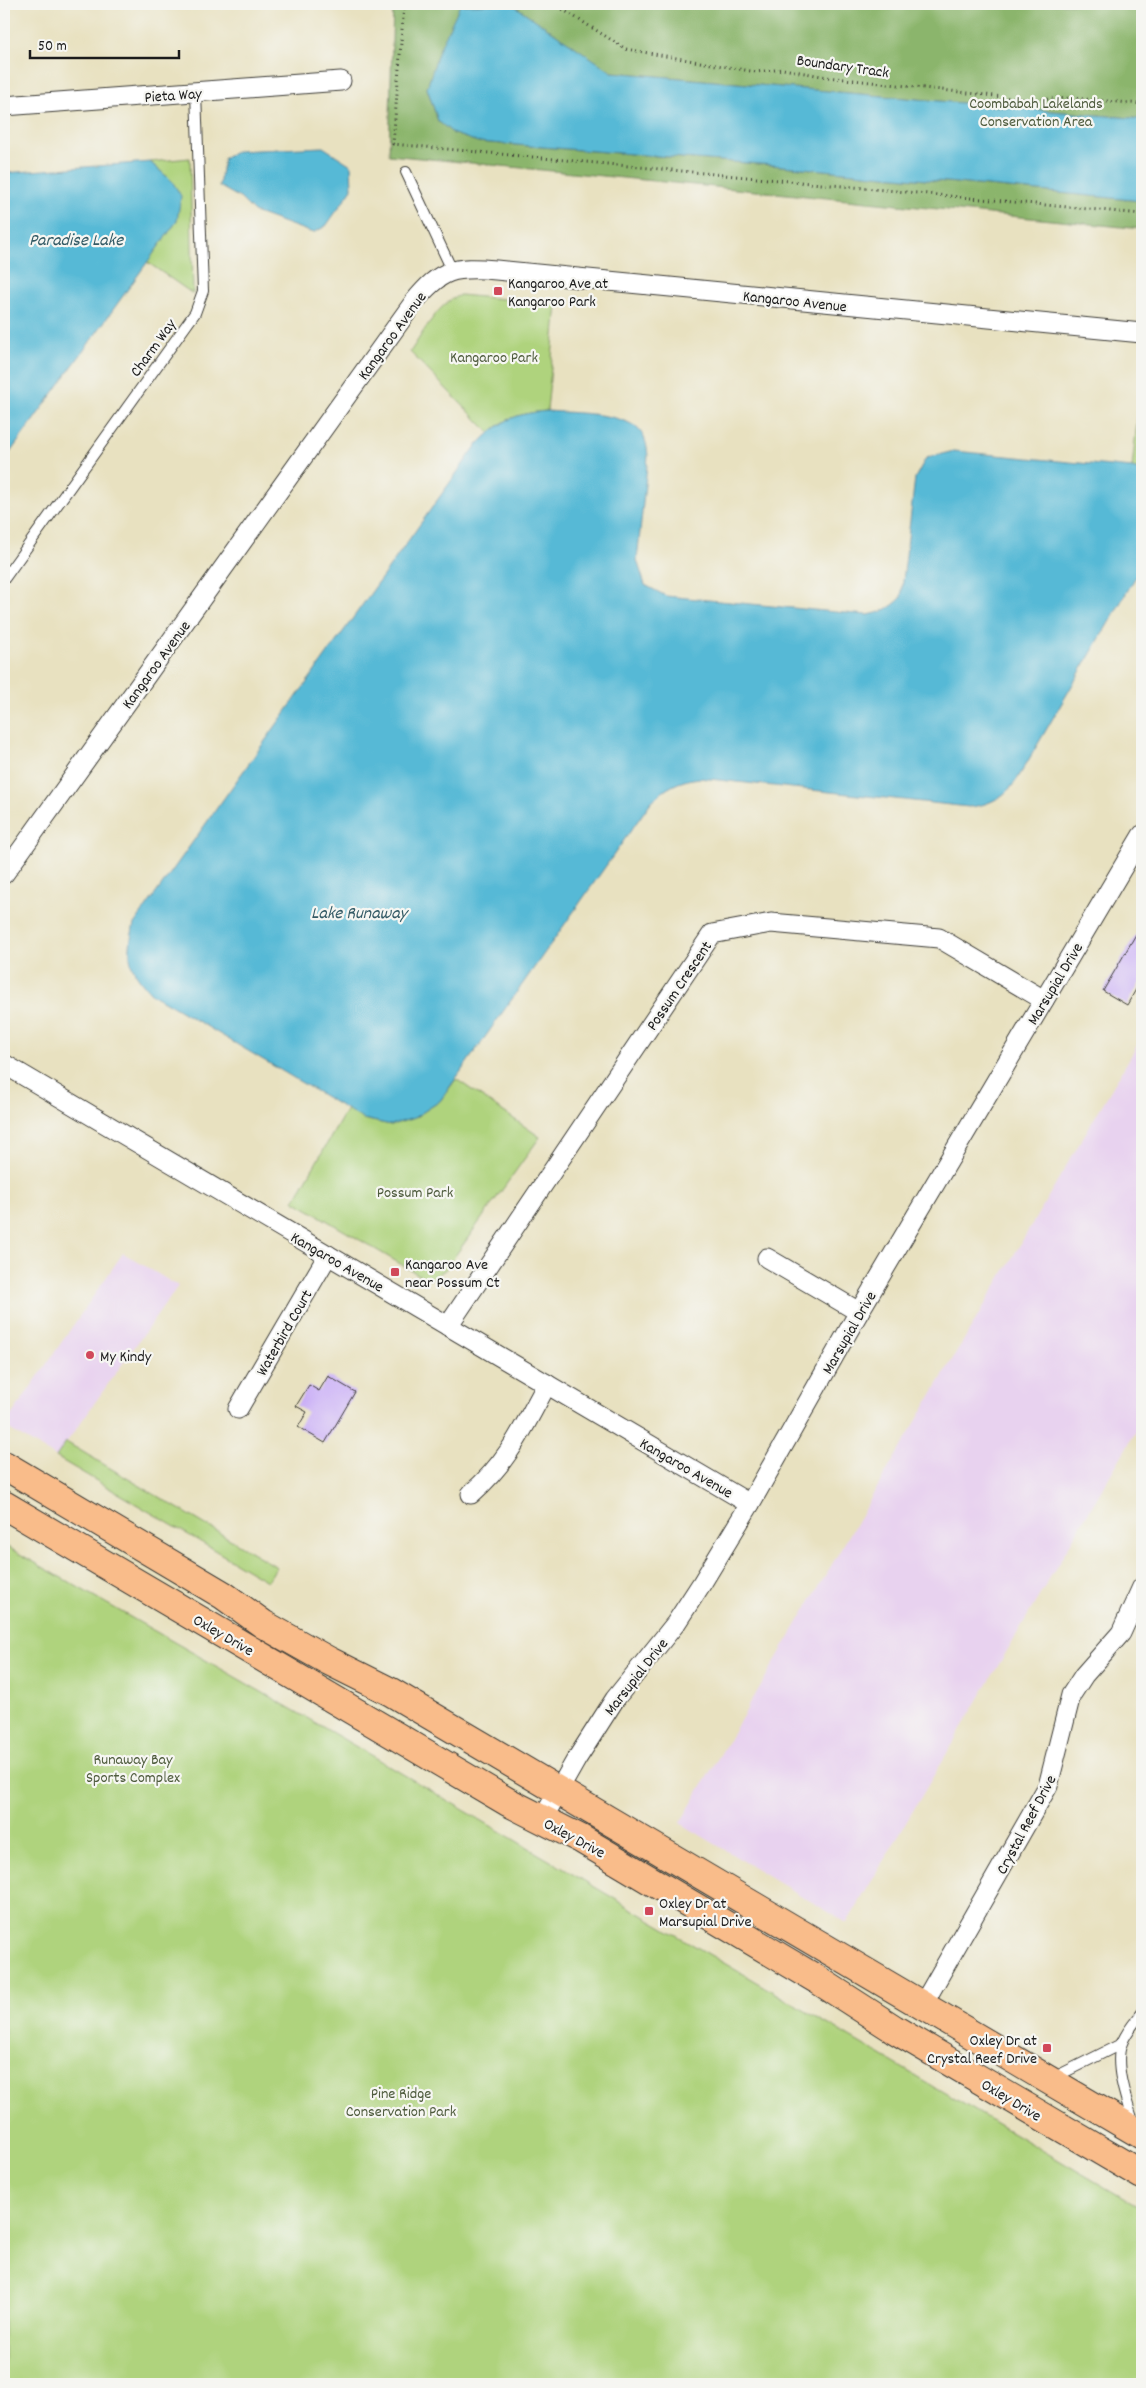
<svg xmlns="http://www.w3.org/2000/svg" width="1146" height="2388" font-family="Dekko,sans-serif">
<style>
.built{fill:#e8d2ef}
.green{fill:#afd37d;stroke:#66784c}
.forest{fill:#8bb56c;stroke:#546844}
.water{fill:#57b9d6;stroke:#3a6a79}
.building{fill:#c9adf7}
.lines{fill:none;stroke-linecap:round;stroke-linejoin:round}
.lane-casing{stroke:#3b3a35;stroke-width:12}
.street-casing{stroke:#3b3a35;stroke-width:21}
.primary-casing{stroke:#3b3a35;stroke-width:30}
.path{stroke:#3b3a35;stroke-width:3;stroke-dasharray:1 4;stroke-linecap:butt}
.lane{stroke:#fff;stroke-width:10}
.street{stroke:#fff;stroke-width:19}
.primary{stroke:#f9bc8a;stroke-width:28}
.poi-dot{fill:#d1495b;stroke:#f6f6f2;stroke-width:2}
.labels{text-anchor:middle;stroke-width:4.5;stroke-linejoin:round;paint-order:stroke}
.street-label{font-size:16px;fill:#1c1c1c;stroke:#f6f6f2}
.park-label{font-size:16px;fill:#4f5c3e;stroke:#f6f6f2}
.poi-label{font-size:16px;fill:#1c1c1c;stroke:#f6f6f2;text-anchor:start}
.water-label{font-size:18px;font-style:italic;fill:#345b66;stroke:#f6f6f2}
</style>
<rect width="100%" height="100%" fill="#f6f6f2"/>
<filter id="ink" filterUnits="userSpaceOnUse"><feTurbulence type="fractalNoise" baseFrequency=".02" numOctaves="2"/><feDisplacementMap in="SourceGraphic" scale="10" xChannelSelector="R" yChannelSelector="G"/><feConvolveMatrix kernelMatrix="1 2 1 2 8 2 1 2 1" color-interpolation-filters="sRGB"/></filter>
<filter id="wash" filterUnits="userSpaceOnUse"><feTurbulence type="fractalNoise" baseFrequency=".0096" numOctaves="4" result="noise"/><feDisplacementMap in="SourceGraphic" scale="20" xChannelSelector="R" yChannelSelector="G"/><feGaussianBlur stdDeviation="1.12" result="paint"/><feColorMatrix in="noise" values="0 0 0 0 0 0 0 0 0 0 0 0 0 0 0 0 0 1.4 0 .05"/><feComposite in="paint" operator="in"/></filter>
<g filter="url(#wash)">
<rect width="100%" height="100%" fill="#e8e1c0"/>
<g class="built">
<polygon points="1142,1037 1142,1421 847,1923 680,1823"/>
<polygon points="123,1253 178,1286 56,1457 4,1426"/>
</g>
<g class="green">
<polygon points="190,158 193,294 147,262 177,221 172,181 150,162"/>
<path d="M 460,295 L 557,304 L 547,411 C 524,413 506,417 490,433 L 410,352 C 424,332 437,304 460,295 Z"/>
<polygon points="1142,374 1142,471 1132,468"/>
<polygon points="456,1079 540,1137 445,1270 431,1279 419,1275 294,1201 347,1109 363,1119 391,1125 414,1118 440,1101"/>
<polygon points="66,1442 277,1567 267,1581 56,1457"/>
<polygon points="4,1545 321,1726 1142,2209 1142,2384 4,2384"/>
</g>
<g class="forest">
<polygon points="393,4 483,4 460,5 427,88 438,121 454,134 478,142 772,165 1142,201 1142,229 389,155"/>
<polygon points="512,4 1142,4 1142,119 611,72"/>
</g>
<g class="water">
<polygon points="512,4 612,72 1142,119 1142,201 772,165 478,142 454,134 438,121 427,88 439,50 460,5"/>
<polygon points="323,147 351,165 352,189 326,226 313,233 254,212 240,198 219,186 224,158 237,151"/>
<polygon points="150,162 172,181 181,196 177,221 4,461 4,173"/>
<path d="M 547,411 C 570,413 625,412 640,431 C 646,438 647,447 648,456 L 637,560 L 645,585 L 666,596 L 867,615 C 881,613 891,608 901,598 L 915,478 L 926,458 L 954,451 L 1132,468 L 1142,471 L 1142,566 L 1018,778 C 1006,796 991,805 969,807 L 700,778 C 679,780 665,788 651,802 L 440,1101 L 414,1118 L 391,1125 L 363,1119 L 152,994 C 128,968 126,959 134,924 L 476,446 C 501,421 511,414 547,411 Z"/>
</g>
<g id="blocks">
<g class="building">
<polygon points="1142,924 1142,979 1127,1005 1103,991"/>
<polygon points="328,1376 355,1392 325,1443 298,1427 307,1412 296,1406 309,1385 319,1391"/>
</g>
</g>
</g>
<g filter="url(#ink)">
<use href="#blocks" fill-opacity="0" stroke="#3b3a35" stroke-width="1"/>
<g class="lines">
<g class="lane-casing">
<g id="lane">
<polyline points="406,172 452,270"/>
<polyline points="4,579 195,313 203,291 196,92"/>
<polyline points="1053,2078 1121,2044"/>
<path d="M 1134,2124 C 1127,2103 1113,2064 1122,2043 C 1126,2032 1135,2022 1142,2013"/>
</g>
</g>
<g class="street-casing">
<g id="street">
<polyline points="4,106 341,81"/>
<path d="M 4,874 L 414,302 C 441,269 454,266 496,270 L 1142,333"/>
<polyline points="4,1064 750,1504"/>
<polyline points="767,1258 859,1312"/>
<polyline points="448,1326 712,934 771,923 939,938 1044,1000"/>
<polyline points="238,1409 328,1255"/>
<path d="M 471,1494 C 509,1461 523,1428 547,1384"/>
<polyline points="542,1820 576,1760 615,1699 676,1623 702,1583 750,1504 859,1312 1142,835"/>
<polyline points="922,2006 1048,1786 1071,1695 1084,1675 1121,1633 1142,1587"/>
</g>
</g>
<g class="primary-casing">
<g id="primary">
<polyline points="4,1465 223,1595 263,1624 329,1661 391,1692 1142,2135"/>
<polyline points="4,1505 508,1802 581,1839 818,1980 894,2029 1142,2175"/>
</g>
</g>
<g class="path">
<polyline points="404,4 393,144 1142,214"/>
<polyline points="554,4 626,49 756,72 783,69 827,77 1030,100 1072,98 1142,104"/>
</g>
<use href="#lane" class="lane"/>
<use href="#street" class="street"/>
<use href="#primary" class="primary"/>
</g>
</g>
<g class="poi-dot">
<rect x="493" y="286" width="10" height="10" rx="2.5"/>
<rect x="390" y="1267" width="10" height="10" rx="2.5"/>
<circle cx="90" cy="1355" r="5"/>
<rect x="644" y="1906" width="10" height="10" rx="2.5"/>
<rect x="1042" y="2043" width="10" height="10" rx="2.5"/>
</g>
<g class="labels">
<g class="street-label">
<text transform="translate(843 65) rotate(8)" y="6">Boundary Track</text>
<text transform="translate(173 94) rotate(-4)" y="6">Pieta Way</text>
<text transform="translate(795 300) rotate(6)" y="6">Kangaroo Avenue</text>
<text transform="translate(391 335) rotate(-54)" y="6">Kangaroo Avenue</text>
<text transform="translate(152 347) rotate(-54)" y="6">Charm Way</text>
<text transform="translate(155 664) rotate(-54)" y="6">Kangaroo Avenue</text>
<text transform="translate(1054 983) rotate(-59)" y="6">Marsupial Drive</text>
<text transform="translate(678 985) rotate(-56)" y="6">Possum Crescent</text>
<text transform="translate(338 1261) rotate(30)" y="6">Kangaroo Avenue</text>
<text transform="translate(283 1332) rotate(-60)" y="6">Waterbird Court</text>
<text transform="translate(848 1332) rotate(-60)" y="6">Marsupial Drive</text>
<text transform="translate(687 1467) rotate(30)" y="6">Kangaroo Avenue</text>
<text transform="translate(224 1634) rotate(30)" y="6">Oxley Drive</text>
<text transform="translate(635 1676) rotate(-52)" y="6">Marsupial Drive</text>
<text transform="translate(1025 1824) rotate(-62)" y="6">Crystal Reef Drive</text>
<text transform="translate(575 1837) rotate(28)" y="6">Oxley Drive</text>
<text transform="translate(1012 2099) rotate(31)" y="6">Oxley Drive</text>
</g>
<g class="park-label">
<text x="1036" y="108">Coombabah Lakelands<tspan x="1036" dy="18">Conservation Area</tspan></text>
<text x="494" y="362">Kangaroo Park</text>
<text x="415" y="1197">Possum Park</text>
<text x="133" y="1764">Runaway Bay<tspan x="133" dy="18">Sports Complex</tspan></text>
<text x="401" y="2098">Pine Ridge<tspan x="401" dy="18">Conservation Park</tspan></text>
</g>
<g class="poi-label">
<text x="508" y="288">Kangaroo Ave at<tspan x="508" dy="18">Kangaroo Park</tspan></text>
<text x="405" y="1269">Kangaroo Ave<tspan x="405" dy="18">near Possum Ct</tspan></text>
<text x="100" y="1361">My Kindy</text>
<text x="659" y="1908">Oxley Dr at<tspan x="659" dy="18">Marsupial Drive</tspan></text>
<text x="1037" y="2045" text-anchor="end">Oxley Dr at<tspan x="1037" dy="18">Crystal Reef Drive</tspan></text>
</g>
<g class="water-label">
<text x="76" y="245">Paradise Lake</text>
<text x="359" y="918">Lake Runaway</text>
</g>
</g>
<rect width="1146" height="2388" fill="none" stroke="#f6f6f2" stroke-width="20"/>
<path d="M30 50v8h149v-8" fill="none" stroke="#1c1c1c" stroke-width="2.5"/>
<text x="38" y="50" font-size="15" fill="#1c1c1c" stroke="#f6f6f2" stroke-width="4" paint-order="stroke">50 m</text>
</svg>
